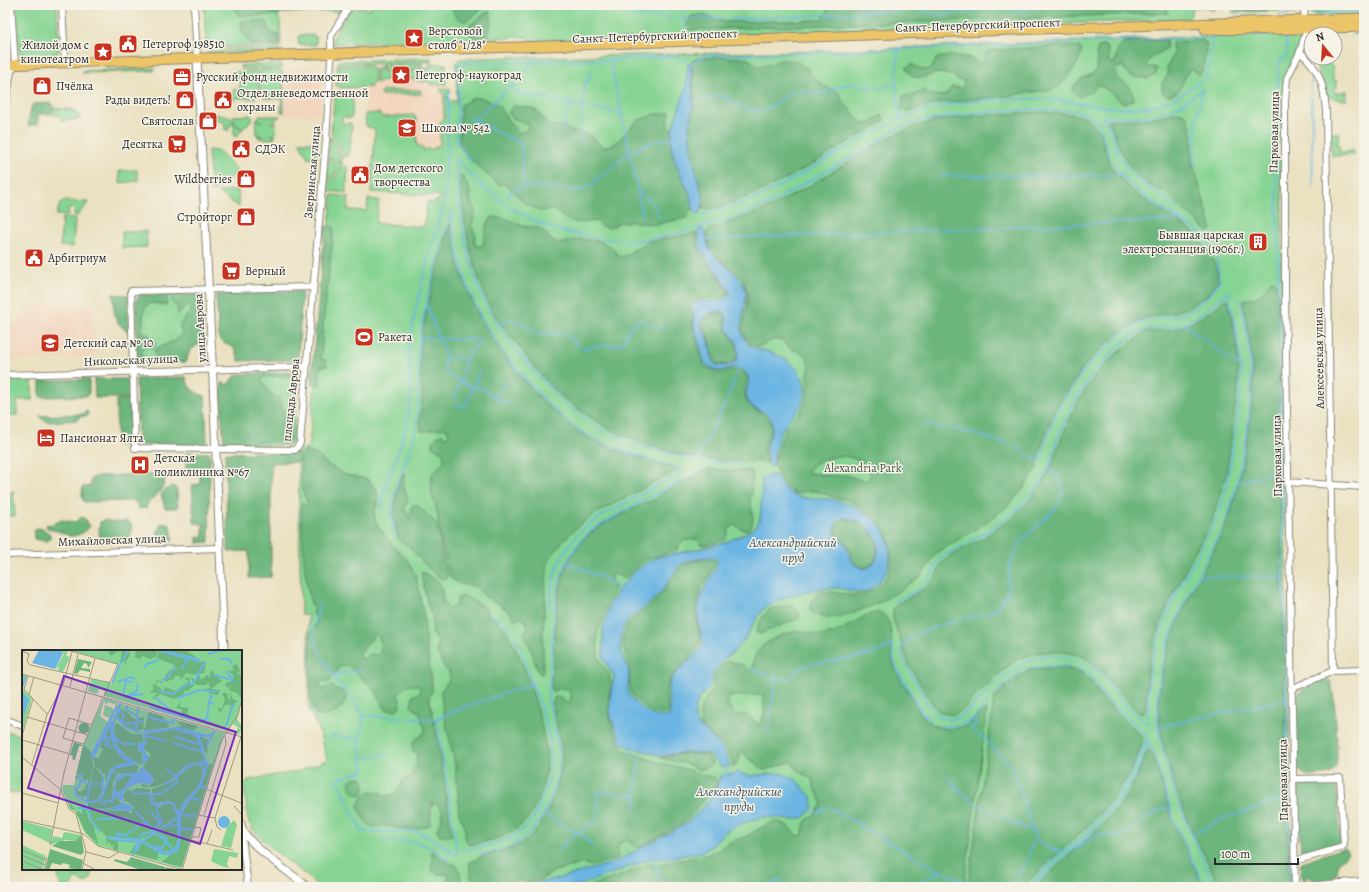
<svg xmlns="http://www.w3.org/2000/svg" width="1369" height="892" font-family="Alegreya,serif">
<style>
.built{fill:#f2d5bd}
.green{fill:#86d493;stroke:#58805f}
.forest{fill:#6cb67d;stroke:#4c7054;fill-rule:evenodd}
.water{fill:#6bb5e3;stroke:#4b7087;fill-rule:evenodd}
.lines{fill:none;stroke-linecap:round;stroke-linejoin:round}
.stream{stroke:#6bb5e3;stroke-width:1.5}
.minor-casing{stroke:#8a8676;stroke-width:8}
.tertiary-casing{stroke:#8a8676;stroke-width:9}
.primary-casing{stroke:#8a8676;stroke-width:11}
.minor{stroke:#fff;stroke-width:6}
.tertiary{stroke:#fff;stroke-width:7}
.primary{stroke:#edc569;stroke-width:9}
.labels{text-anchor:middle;stroke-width:3;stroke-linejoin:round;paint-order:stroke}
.street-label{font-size:12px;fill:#2b2b2b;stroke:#f7f3e8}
.poi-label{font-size:12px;fill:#2b2b2b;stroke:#f7f3e8;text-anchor:start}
.park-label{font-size:12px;fill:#425545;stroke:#f7f3e8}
.water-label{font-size:13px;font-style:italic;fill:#3e5462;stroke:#f7f3e8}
.inset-river{fill:none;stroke:#6bb5e3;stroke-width:2}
.inset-road{fill:none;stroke:#9e9885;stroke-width:1}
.view{fill:#7b2cbf;fill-opacity:0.15;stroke:#7b2cbf;stroke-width:2}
.inset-edge{fill:none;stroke:#2b2b2b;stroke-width:2}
</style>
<rect width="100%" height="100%" fill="#f7f3e8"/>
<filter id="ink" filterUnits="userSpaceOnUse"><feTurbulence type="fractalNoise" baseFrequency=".025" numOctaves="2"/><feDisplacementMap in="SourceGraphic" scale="8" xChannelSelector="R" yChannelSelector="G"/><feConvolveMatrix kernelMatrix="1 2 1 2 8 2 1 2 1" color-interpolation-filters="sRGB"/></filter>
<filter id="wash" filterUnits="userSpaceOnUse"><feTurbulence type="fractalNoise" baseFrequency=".012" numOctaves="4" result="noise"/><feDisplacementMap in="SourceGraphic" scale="16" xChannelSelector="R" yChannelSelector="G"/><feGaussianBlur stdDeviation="0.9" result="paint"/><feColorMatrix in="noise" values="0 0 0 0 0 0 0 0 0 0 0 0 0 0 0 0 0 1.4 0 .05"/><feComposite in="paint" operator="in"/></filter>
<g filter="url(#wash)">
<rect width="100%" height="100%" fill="#eae1c1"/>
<g class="built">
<polygon points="446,64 444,196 371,192 375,132 375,130 366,126 364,87 345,67"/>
<polygon points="320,68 322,69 324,75 320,115 284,115 284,75 289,72 290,70"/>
<polygon points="36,305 93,305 96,357 5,359 5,330 17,322 22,314 25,315 28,311"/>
</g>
<g class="green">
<polygon points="16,5 57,5 59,50 56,54 28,56 21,54 19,51"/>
<polygon points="204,5 348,5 342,11 281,13 278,17 280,21 281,46 206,48"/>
<path d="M 371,5 L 1296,5 L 1296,10 L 1233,13 L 1232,9 L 1227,6 L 1216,6 L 1214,10 L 1210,10 L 1207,7 C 1194,6 1193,7 1189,19 L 1167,20 L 583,40 L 532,41 L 528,40 L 527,37 L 333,44 L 333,37 L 348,12 L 352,9 L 359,9 L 359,7 L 366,7 L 366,9 L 371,9 Z"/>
<polygon points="1364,7 1364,15 1315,15 1311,13 1310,9"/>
<path d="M 1218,33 L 1295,33 L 1298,34 L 1301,37 L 1299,47 L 1284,83 L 1282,139 L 1273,151 L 1274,155 L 1282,158 C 1282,401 1287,644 1293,887 L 318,887 L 307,876 L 272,849 L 252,829 L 248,820 L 244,785 L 248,780 L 299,771 L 327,760 L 318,728 L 309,709 L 308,615 L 301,614 L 298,452 L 309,446 L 332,195 L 349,197 L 348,210 L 367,211 L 368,199 L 379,200 L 376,223 L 424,227 L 427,202 L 433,203 L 443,196 L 371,192 L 375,132 L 375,130 L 366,126 L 365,114 L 379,113 L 382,117 L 414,115 L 416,117 L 417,146 L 422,146 L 422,149 L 425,149 L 425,150 L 426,149 L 435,149 L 435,146 L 440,146 L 440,122 L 444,118 L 444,96 L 440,89 L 449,89 L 451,90 L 448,93 L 448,101 L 457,101 L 456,63 L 459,59 L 511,57 L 542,57 L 814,51 L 1217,36 Z"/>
<polygon points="300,35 314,35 316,37 316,45 299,45 298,37"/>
<polygon points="444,43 444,45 333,49 333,47"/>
<polygon points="280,48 280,52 208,54 208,51"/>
<polygon points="431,58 431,62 337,65 339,61"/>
<polygon points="281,64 282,68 241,69 240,65"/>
<polygon points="422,64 422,66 405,73 401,70 397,71 395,73 379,67 379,66"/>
<polygon points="430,64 446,64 446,84 431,85 430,82 427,82 427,68 430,67"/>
<polygon points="1320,64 1330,64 1333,68 1333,80 1336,80 1337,87 1335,88 1335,93 1347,91 1347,100 1341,100 1326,96 1317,68"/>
<polygon points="370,66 371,69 374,69 374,83 371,84 371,87 341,88 336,85 337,67"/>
<polygon points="155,68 154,71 82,73 83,71"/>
<polygon points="422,68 425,68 426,82 422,82 406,77 406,74"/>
<polygon points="376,69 379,69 395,75 395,77 376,83"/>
<polygon points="260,70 280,70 283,72 284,112 281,112 282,99 264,98 264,95 260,95"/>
<polygon points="258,71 258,95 255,95 255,98 236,98 235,100 233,100 233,90 240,89 240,78 230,78 230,72"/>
<polygon points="420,90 421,94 381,95 381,91"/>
<polygon points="335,92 348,92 353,96 352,117 348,118 347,117 342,117 342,124 350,123 352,125 349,155 345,157 331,133"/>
<polygon points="54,108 67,109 67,111 68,109 73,110 80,116 79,119 61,121 61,116 53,115"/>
<polygon points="216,114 230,117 235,124 242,130 236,137 234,136 234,125 229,125 229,130 225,130 224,121 217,122"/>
<path d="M 250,115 L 253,118 L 243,129 C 238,125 233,123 233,116 Z"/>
<path d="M 260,116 L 280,116 L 276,120 L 271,121 L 271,123 L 276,122 L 275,137 L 271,134 L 275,139 C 270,138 261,141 257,136 L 262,136 L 257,135 L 256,119 L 262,122 L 257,118 Z"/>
<polygon points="1330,133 1339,133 1339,139 1337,143 1339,146 1340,152 1352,151 1352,149 1353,149 1354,155 1332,156"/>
<polygon points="330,136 343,158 342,160 328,159"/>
<polygon points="299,142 318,142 317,156 308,158"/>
<polygon points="208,150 219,151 237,170 237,172 215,191 211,191"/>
<polygon points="328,161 342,162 343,164 326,183"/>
<polygon points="344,166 348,168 346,193 327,191 326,186"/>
<polygon points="137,170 138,181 120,183 119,171"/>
<polygon points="238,190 239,207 218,192"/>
<polygon points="62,201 89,202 76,217 74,216 75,209 69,208 68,216 56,215 60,204"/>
<polygon points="62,218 75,219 73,247 60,246"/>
<polygon points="146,231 147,247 122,248 122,232"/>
<path d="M 140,295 L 200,295 L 204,342 C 193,346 188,351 186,362 L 141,364 L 137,361 L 136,300 Z"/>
<polygon points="298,374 294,442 291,445 224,446 221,394 239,383 239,375"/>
<polygon points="32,380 32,400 17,400 17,415 5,415 5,381"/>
<polygon points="13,490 15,516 5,516 5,500"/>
<polygon points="7,731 23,737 23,793 5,792 5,733"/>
<polygon points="76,870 80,873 91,872 92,876 87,882 81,882 79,879 74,879 71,887 62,887 60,886 58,873 71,874"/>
</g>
<g class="forest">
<polygon points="235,5 279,5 279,13 277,15 239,16 236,11"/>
<path d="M 452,5 L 487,5 L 466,21 C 456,20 453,14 452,5 Z"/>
<polygon points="828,5 950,5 957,8 958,5 1165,5 1168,13 690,30 687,25 691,16 703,15 724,22 822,20 828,10"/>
<polygon points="1230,5 1269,5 1268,10 1236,11"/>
<path d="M 487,12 L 490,12 C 492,19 490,27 489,35 L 472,37 L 470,34 L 469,26 Z"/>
<polygon points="242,21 267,21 268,29 274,34 279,35 279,45 251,45 242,33"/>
<path d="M 1167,40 L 1166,49 L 1153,56 L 1146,64 L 1149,67 L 1157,68 L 1156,74 L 1147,79 L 1130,76 L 1122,66 L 1115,69 L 1117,77 L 1128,86 L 1134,96 L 1132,101 L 1123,103 C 1114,96 1108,89 1098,85 L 1091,92 L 1079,97 L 1073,91 L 1074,85 L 1083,78 L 1093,74 L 1096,70 L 1097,59 L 1096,54 L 1098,47 L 1104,45 L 1108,49 L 1109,62 L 1115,63 L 1117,52 L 1124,42 Z"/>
<polygon points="1203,40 1207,45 1202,72 1198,75 1193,69 1189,70 1178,92 1168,96 1162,92 1162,83 1168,75 1167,68 1174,52 1172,48 1173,42"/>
<path d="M 1060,45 L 1081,48 C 1082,56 1079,61 1074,68 C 1070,75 1063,85 1055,88 C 1043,93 1028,91 1015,95 L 939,103 L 909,111 L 902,111 L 903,96 L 915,95 L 923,90 L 932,95 L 945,96 L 952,87 L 963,88 L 964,81 L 957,80 L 954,75 C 948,76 947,74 942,73 C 930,72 915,87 906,68 L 912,64 L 922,70 L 931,69 L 937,58 C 948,56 959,54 970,58 C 975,60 976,63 982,64 L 986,57 L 987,52 L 992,50 L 1046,47 Z"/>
<path d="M 715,57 L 747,58 L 757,66 L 770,64 L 782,60 L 796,61 L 808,69 L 811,75 L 824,86 L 839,93 L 843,102 L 863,124 L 872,123 L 881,115 L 885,120 C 873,129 861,135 848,142 C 812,165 775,187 734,202 C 724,205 713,210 702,209 L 704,202 L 694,163 L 689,130 L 693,103 L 693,82 L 692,66 L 690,63 L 695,59 Z"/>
<path d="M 473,98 L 482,98 L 498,105 L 510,123 L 519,133 L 526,131 L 529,125 L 513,118 L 508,112 L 514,106 C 535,108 537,107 547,125 L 565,126 L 570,131 L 585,133 L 595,139 L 602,148 L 616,143 L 638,120 L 646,118 L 655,114 L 662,114 L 670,112 L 667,126 L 672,129 L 671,147 L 677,167 L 689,192 L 693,207 L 686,218 L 665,222 L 658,225 L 635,222 L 621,222 L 609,228 L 601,226 L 596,221 C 578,224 566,223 554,209 L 540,211 L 525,204 L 507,185 L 498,184 L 466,156 L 459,142 L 461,105 Z"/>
<polygon points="52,103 53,108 51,114 38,114 38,124 28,126 31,108 33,104"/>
<path d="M 1040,112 L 1072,114 L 1088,118 L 1100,133 L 1110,165 L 1122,180 L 1133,191 L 1145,200 L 1192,231 L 1210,253 L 1217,269 L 1218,281 L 1206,296 L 1187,308 L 1172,313 L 1144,318 L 1126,328 L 1107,343 L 1084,366 L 1054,411 L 1038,456 L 1037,468 L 1023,489 L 1008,506 L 979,527 L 936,553 L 922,575 L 902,589 L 880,602 L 856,612 L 837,617 L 821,617 L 810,611 C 813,578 838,597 858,595 C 867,594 877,588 884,581 C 889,576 891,566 891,559 C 892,536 884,524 866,511 C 860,507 854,503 847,500 C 844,499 839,499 835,498 C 816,491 816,488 795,494 L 786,488 L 778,475 L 774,464 L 778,450 L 787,426 L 799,414 L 807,399 L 807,376 L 809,371 L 808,362 L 806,355 C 797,350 786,349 782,339 C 779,340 775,339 773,340 C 765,343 758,351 750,343 C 734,328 752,306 747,291 C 745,286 744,280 741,277 C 733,268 712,255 709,244 C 708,240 708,236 707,232 L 709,230 L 773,206 L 809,186 L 890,137 L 919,125 L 939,120 L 973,116 ZM 838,456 C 856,457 860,460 871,475 L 866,481 L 845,475 L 836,476 L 808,473 C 812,461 826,459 838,456 Z"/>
<path d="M 1179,112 L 1186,115 C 1189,121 1191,127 1192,133 C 1193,147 1189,161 1196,174 L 1212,230 L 1210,232 C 1203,231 1200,222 1194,218 C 1183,212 1176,200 1165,192 C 1161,190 1157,189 1153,187 C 1144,183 1135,173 1129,165 C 1119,151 1116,134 1108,120 L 1146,119 Z"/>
<path d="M 460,174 C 465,180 473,191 470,200 C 477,211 476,214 471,226 L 476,235 L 474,242 L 477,247 L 483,245 L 487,224 L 492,217 L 507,219 L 522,226 L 538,228 L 543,230 L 551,240 L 558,244 L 579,239 L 601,241 L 614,250 L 617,255 L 623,257 L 646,242 L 696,233 L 698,248 L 725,287 L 729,293 L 721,299 L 707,298 L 693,301 L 688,308 L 693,315 L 692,325 L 704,366 L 720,373 L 730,370 L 744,372 L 747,377 C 747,383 744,390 745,395 C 748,413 769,411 771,424 C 772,440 759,442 767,463 C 755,460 745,462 734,461 C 709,460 680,456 656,448 C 618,436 576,413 548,383 C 537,371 528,358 518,345 C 507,332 494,317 487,300 C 470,261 462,216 460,174 Z"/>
<path d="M 450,223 L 460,269 L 469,295 L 481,320 L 511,365 L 533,391 L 551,409 L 588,438 L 608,447 L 656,463 L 675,468 L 678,470 L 594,514 L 577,527 L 562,542 L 548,561 L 546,578 L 543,635 L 543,670 L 542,674 L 540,674 L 537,669 L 530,646 L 524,633 L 527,629 L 526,620 L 519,618 L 514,620 L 510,612 L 497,603 L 484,596 L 476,586 L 459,584 L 451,578 L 442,544 L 436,507 L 431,493 L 432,474 L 444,461 L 443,451 L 438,450 L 433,447 L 433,442 L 437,437 L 442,434 L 447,438 L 449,434 L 447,429 C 436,427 430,432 421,431 C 418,420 422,409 422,398 C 422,385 420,373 420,361 C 421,315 439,267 450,223 Z"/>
<polygon points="325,226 334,227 324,315 321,359 326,360 327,366 321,366 319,385 311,384"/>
<path d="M 1272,280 L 1276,282 L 1278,305 L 1281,542 L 1289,887 L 1218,887 C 1213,870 1204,855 1196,839 C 1178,798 1157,746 1159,700 C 1162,636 1196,587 1223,532 C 1233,511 1237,489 1242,467 C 1247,436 1253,406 1253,375 C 1252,350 1247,326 1243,301 L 1244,300 C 1253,298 1261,297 1266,288 C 1268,285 1269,283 1272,280 Z"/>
<path d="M 302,291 L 298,357 L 293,360 L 239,361 C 234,339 228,350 219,339 L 216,295 Z"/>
<path d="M 113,294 L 128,295 L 129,332 C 111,321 115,313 113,294 Z"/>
<polygon points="140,295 168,295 166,305 151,303 145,307 143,317 142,334 147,333 156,344 152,348 147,346 141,352 143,358 139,362 137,361 136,300"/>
<path d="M 172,295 L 200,295 L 204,342 C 193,346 188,351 186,362 L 158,363 L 154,350 C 159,346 165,346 170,342 L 174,342 L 182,333 L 179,326 L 192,309 L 189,305 L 178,314 L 177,306 L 172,303 Z"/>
<polygon points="1226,298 1228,300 1235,335 1238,355 1238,384 1227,471 1212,521 1193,555 1162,618 1152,650 1148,669 1145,712 1142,714 1139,713 1124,697 1101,671 1089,660 1078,655 1062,652 1045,652 1032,654 1020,658 1007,667 973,698 967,706 961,711 953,715 942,713 935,708 909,665 893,619 893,609 897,604 926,588 935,578 941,564 950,556 981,539 1011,519 1029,501 1044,481 1053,463 1058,446 1074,409 1085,390 1100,370 1115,355 1145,332 1171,330 1190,324 1214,309"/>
<path d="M 716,313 L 722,313 L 726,315 C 725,320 724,324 726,328 C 728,335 734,338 736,344 C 742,360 730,366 717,364 C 711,355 712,345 708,335 C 706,331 702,329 701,324 L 703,320 Z"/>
<path d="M 290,372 L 290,376 L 263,377 L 262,380 L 269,392 L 280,400 L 284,412 L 287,414 L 289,404 L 292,405 L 290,441 L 225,443 L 224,439 C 223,429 218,388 223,382 L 227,385 L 236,375 L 239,375 L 240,374 Z"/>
<path d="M 186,377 C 188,389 195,393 205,396 L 207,442 L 205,445 L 142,445 L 138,441 L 136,379 Z"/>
<polygon points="89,379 89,393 87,396 40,397 40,381"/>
<polygon points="94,379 130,379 130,398 95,398"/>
<polygon points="130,399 130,445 117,445 116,400"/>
<polygon points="85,411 88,412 87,416 79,417 78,420 48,422 43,420 40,416 84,414"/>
<path d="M 306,451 L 318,455 L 327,464 L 346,475 L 367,479 L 377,490 L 378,504 L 374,512 L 376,524 L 394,547 L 407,559 L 416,576 L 424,617 L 425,637 L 432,683 L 432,692 L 429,696 L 437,736 L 452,835 L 444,837 L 439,834 L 437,828 L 442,820 L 442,809 L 433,802 L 431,811 L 430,825 C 414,832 402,828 386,826 C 380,825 377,828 370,826 L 361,814 L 358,807 L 360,800 L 367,793 L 372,791 L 382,793 L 385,796 C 396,794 399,791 403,780 L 413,776 L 412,771 L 417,764 L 416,759 L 418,753 L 413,752 C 409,737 423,740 425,729 L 422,722 L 420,713 L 411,706 L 413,696 L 421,692 L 419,686 C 410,683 403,687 398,694 L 401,704 L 397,710 L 386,710 L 376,692 L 371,686 L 347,665 L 340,666 L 330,682 L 323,681 L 320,684 L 319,688 L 324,689 L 331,686 L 336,689 L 342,691 L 346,697 C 344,711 328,719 316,715 L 311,701 L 310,634 L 317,623 C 303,584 303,546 301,505 L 302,502 L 306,506 L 308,504 L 302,489 L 300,456 ZM 376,634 C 382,639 381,645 380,653 L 377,655 C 371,653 368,655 364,659 L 362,659 L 360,653 L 373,636 Z"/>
<polygon points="298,452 298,462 271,463 271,577 249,578 249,551 228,552 225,453"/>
<polygon points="186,453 210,453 209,542 197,543 197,537 203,537 203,524 194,523 192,485 200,484 200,471 186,471"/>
<path d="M 708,469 L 734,471 L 752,471 L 753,479 L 751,485 L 752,492 L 750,499 L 753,517 L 752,525 L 748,530 L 743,530 L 735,525 L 729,529 L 726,539 L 708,545 L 701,545 L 698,539 L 686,540 L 679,544 L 678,549 L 645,560 L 624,579 L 617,575 L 612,574 L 611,580 L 616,589 L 607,605 L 601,625 L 598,629 L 597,638 L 598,657 L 603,666 L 609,673 L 611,684 L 609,698 L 609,714 L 613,729 L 619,743 L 624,750 L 646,758 L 660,763 L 686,769 L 706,776 L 714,777 L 717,780 L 715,788 L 684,823 L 638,848 L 627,840 L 618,844 L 618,858 L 591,866 L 584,863 L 555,871 L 540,880 L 526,882 L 518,880 L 509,887 L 472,887 C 471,883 472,880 471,876 C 470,870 469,868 470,862 C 488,852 510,852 527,840 C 546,825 562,781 562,757 C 561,739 556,721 552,703 L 555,697 L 561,697 L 565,702 L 570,704 L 571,698 L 569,689 L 559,688 L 553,692 L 551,691 C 551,678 554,665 554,652 C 555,618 557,567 582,541 C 594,528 610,521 625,513 C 635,508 645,503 656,499 L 661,494 Z"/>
<polygon points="404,472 405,474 403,483 408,500 404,508 410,519 412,506 416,504 437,524 442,554 448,576 445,579 438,577 421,560 408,545 400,542 398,538 394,518 395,503 399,482"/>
<path d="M 160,474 L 165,478 C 163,498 149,496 146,508 L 139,509 L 135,501 L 84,502 C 81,498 82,492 83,487 L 91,486 L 91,479 L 98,476 Z"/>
<polygon points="172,486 175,487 177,491 178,508 165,508 161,494 167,489"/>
<path d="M 82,517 L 86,520 L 90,526 C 86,532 78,536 70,536 C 66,535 62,532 58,531 C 53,530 50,530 46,527 L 47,524 L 50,525 L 62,520 L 75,522 Z"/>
<path d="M 845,519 C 862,520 874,532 877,548 C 877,553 877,559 873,563 C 871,565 867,566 865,568 C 845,561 855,557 847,545 C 843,538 834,537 836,527 C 838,523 840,521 845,519 Z"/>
<polygon points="104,520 116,522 127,521 132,525 130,541 100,542 99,529 100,522"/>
<polygon points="169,523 172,531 173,541 158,541 158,530 161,529 160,524"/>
<polygon points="37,528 43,529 50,534 50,539 47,541 34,539 34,531"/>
<path d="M 710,558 L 713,559 L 716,562 L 701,589 L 696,608 L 697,622 L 701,638 L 699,647 L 671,677 L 666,691 L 668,713 C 656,716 647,711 639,702 C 636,699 632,696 631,693 C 628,684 631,675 629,665 C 625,652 620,645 625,630 C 629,617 643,612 653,603 C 660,596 667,587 672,579 C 676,575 676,570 681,567 C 689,561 701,560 710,558 Z"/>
<path d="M 422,572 L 433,578 L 440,584 L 442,592 L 443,602 L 449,609 L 456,605 L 458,598 L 464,596 L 486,608 L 487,615 C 494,619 499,622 504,628 C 522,651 547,731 547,761 C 547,776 538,806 528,818 C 513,837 491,841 469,845 C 463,838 466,835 465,827 C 465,824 461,820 460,816 C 457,808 459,799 458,791 C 456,783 455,778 456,769 L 442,705 L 441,691 L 450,679 L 449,672 L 442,664 L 437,650 L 438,642 L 433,635 L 432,615 L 428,606 L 421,574 Z"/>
<path d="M 786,606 L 793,606 L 799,612 L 799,618 L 760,634 L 756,632 C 758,624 764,611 773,608 C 778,607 780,608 786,606 Z"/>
<path d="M 880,612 C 898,625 888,646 893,663 C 896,673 903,684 909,693 C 912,700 916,708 921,714 C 932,728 950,733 967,725 C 975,721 980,714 986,709 L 987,711 L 964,887 L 588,887 L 628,873 L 646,865 L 671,862 L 706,855 L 719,850 L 729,842 L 744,837 L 774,821 C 785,823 790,826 796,835 L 802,836 L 805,822 L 815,814 L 822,804 C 819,795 814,789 812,779 L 799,771 L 791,762 L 764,770 L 748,758 L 741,750 L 740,751 L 740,758 L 734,768 L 732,767 L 731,759 L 726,750 L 701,726 L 700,716 L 701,707 L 714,686 L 715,676 L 721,666 L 728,661 L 743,665 L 750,671 C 754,665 753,659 756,654 C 763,641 785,632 799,631 C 808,631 817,637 826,635 C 847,631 859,615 880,612 ZM 763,695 C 764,708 767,714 758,725 C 749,715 748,713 735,716 L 727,702 L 732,696 Z"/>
<path d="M 1045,668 L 1065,668 L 1080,672 L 1090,680 L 1103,699 L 1140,734 L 1143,740 C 1123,807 1069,839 1023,887 L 968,887 L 994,699 L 1006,686 L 1030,670 Z"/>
<path d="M 1327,679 C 1329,680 1330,681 1331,683 C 1335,692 1339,757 1336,766 C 1335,769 1332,772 1330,774 C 1317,776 1302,780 1297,765 L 1297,696 C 1304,685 1314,680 1327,679 Z"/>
<path d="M 1148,750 L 1150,750 L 1153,756 L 1171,815 L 1204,887 L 1036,887 C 1063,858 1098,834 1122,802 C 1134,786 1140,768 1148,750 Z"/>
<polygon points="686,753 707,755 711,758 712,763 706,768 699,770 687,764 660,758"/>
<path d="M 362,777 C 366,783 365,786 363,793 L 359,795 C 353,792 350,789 349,782 L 353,778 Z"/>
<path d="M 1309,781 L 1333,782 L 1336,784 L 1341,840 L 1339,844 L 1304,855 L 1301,854 L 1297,793 C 1298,784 1300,782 1309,781 Z"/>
<path d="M 1344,848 L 1346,849 L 1348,854 L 1338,863 C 1339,878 1329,882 1315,883 L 1310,876 L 1305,880 L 1301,878 L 1300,874 L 1301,862 Z"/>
<polygon points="432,851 448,863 456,865 460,871 461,883 465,887 415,887 434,884 439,886 444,884 449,879 447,874 437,874 431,870 433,860 431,853"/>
</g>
<g class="water">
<polygon points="688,64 691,66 693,103 689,130 694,163 704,202 698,215 695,214 689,192 677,167 671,147 672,129 686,88"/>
<path d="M 701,227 C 710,236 704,245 713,254 C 724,265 744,276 746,293 C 747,309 735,325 746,341 C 752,350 763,350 772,353 C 789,359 804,371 805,390 C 805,408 794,412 785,425 C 778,435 773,454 774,466 L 771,467 C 767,464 768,461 767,456 C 764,441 774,435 772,423 C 771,411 755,412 749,403 C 741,391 756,381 743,369 L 731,368 L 720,371 L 714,369 L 705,364 L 694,326 L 694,315 L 691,308 L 694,303 C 706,299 724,305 731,293 L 700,248 L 698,233 ZM 722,311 L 726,315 L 726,324 L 728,331 L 737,342 L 738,356 L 736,361 L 728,366 L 715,365 C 710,356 711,346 707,336 C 705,330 701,330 700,322 L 709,314 Z"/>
<path d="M 770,475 L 776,476 C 781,484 785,491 794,495 C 804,500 816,498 827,499 C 850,502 879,515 887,538 C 894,556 888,578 871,589 C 857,597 849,588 836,588 C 825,587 811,590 800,593 C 788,597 775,600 765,608 C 755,617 751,631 743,641 C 740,645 735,651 731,654 C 727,657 724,658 721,662 C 718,666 714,672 712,677 C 712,680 712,684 710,686 C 708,689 704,692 702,695 C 695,704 692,715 698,725 C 711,736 727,749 729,767 L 721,767 L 713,757 L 708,754 L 686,752 L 661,756 L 629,747 L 621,743 L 614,726 L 610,713 L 610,698 L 614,676 L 605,662 L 603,656 L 603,628 L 609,606 L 620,588 L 634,572 L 646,563 L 659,557 L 703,548 L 726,542 L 746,533 L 754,528 L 760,519 L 762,496 L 762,479 ZM 841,518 C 854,517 870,526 876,538 C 881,549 878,566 864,569 L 852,563 L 845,543 L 834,534 C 835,527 835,523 841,518 ZM 708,557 C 713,557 716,558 718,563 C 709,581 696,597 698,617 C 698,627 702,636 703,645 C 695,659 675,668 670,683 C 667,691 670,706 670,715 C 657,721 644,711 635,702 C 634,700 630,697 629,695 C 626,689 629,683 629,677 C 630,667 623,660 621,651 C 620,644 621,633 624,626 C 629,614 644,610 653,600 C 660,594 665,586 670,579 C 674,574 676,568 681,564 C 689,560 699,559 708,557 Z"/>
<polygon points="736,772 750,776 778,773 791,777 796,780 807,792 812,798 813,807 805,817 798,819 790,820 774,817 764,817 754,819 731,828 721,835 713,845 702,852 669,858 653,858 583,884 564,887 519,887 560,878 613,863 686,824 709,801 716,790 720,776 727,774 734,774"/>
</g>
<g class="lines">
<g class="stream">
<polyline points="629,5 631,16 678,18"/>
<polyline points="863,5 865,12"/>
<polyline points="685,12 685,5"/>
<polyline points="1317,13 1364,12"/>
<polyline points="1279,15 1295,14"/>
<polyline points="684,16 685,27"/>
<polyline points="1235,17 1262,16"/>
<polyline points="682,18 687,18"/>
<polyline points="691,18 736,19 808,16 919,9 939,15 991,9 1026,10 1051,5"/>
<polyline points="1289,34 1298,34"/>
<polyline points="1351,35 1364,32"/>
<polyline points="1218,37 1285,34 1286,38"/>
<polyline points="1286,39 1287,51 1286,58 1281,59 1278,67 1276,138 1283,566 1291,887"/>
<polyline points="610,60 643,217"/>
<polyline points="533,61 512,85 515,92 622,114"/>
<polyline points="1303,61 1308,67 1311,77 1313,187"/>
<polyline points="691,66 703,56 1214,37"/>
<polyline points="896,83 900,118"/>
<path d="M 693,103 C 701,100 710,96 719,96 C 732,97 742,112 759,111 C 775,110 781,93 796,91 C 805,90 814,95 823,93 C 833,91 841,84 852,84 C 860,84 868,88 876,88 C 883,88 890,85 896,83 L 898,48"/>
<polyline points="469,117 521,144 524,187"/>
<polyline points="474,120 512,85"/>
<polyline points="925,120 985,112 1035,109 1074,111 1087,114 1094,119 1101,130 1109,154 1116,168 1128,182 1145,197 1199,232 1211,247 1217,259 1220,280 1212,292 1193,309 1181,315 1141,322 1128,329 1118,337 1094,359 1080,375 1056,413 1039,462 1015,446 968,432 950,428"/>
<polyline points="563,130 564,121 572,104"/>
<polyline points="877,142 897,129 921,121"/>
<polyline points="581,143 584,86 590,77 591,71"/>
<path d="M 456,158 C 458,199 464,247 478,286 C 488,312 505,336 523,358 C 539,377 556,396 575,412 C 619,446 684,460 738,464"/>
<path d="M 456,158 C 464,167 472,177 481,185 C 497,199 518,212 537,222 C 558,233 609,241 632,241 C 651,240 671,235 690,230"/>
<polyline points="472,162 457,144 459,63 610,60 679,56 689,64"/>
<polyline points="938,176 1120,175"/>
<polyline points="638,191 653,203 660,218"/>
<polyline points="508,196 514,189 536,186 579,191 592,184 630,152 652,142 672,138"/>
<path d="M 1178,207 C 1156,193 1132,180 1120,156 C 1116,148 1115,138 1111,130 C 1109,125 1105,121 1102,117 C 1143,119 1172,117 1203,88 C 1197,115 1193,139 1195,167"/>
<path d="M 451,212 C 455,240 460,266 470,292 C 484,331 515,370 544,399 C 557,413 574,429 591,437 C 611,447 632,454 654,461 C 662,464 672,464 680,468 L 680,473 C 660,484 639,495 619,506 C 606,513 593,520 583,529 C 561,549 549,580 550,609"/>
<path d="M 698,215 C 711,213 724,209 736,204 C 744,202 752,200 759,196 C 822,169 874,120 943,106 C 975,99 1012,98 1045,99 C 1054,99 1063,101 1072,102 C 1103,107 1137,113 1168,101 C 1182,96 1194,85 1206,77 L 1212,45 L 1211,37"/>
<polyline points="694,229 730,219 771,203 874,144"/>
<polyline points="939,230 1180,220"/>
<polyline points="892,232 934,230"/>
<polyline points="707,239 888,232"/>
<path d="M 1240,300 C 1249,336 1254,373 1250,410 C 1247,435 1241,459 1237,483 L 1282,471"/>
<polyline points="427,306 446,357 444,367 446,372 453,378 472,387 484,389 494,397 510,404"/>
<polyline points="1184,324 1241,368 1237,337 1228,291"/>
<path d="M 500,325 C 502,323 506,320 508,320 C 519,317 529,328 537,334 L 555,333 L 562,334 L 568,336 L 582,349 L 606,345 L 619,345 L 624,341 C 629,331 628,326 639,320 L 647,324 L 667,328"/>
<polyline points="421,338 480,340 466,359 461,381 456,391 456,400 458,405 465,407 480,371"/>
<polyline points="446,357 466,359"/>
<polyline points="494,397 506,381"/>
<polyline points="728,397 739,369"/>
<polyline points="923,424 944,428"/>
<polyline points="698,460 726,401"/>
<polyline points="1237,483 1230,509 1222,530 1197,576 1283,577"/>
<polyline points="381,510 384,490 398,453 408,420 410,401 409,352 413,323 423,277 445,199 449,93 451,92"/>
<path d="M 396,536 C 395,530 392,524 392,518 C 390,486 411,458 416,428 C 422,398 416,367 420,337 C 425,297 440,253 451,214"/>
<path d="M 968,542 C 1000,525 1034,501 1049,467 C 1053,455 1055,443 1060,432 C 1069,408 1084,384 1101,365 C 1111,354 1129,336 1143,330 C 1152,327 1163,328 1173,326 C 1196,322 1211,307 1228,291"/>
<path d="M 1197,576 C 1184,603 1169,632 1163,662 C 1158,684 1157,705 1158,727 L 1286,699"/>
<polyline points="603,577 566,563 580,541 593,529 631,507 701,471"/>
<polyline points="604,578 620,588"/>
<path d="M 896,601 C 906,596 917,592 926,584 C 932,578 933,569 938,562 C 944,554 955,549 964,544"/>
<path d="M 318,605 C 320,615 312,622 313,632 C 315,646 327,664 333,676"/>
<polyline points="984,614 997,609 1008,591 1009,567 1021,541 1055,509 1061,498 1063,492 1060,480 1048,467"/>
<path d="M 979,615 C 961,620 919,629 905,642 C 894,652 913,676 918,685 C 923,694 926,705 934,712 C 938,716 947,720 953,719 C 966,717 981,697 990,688"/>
<polyline points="751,669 776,678 788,680 803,666 868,655 880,651 892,644 894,661 898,671 923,714 931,721"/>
<polyline points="363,670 338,674 333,676 349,696 354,700 363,716 360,739 360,752 364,771 337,779 362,832 416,831 441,843 455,855 457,852 437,719"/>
<path d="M 993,685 C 1018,664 1036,650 1070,658 C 1078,660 1087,662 1093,667 C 1104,676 1112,689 1121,700 C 1129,709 1139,716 1148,725 C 1148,708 1147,690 1150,673 C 1154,643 1166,614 1180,587 C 1193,562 1209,538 1219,512 C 1227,491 1230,468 1233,446 C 1237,420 1241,394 1241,368"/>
<path d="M 994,695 C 1016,672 1031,662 1064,666 C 1073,667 1082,669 1089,675 C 1097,683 1101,694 1109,702 C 1123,714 1141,727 1150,743 C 1159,762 1163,787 1170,807 L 1156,812 L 1145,818 L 1126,834 L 1117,836 L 1102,835 L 1094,836 L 1084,844 L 1071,851"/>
<path d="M 989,701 L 973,719 L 976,724 L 971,729 L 989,743 L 1013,768 L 1035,836 C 1044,848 1050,851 1064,851"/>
<polyline points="363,716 437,719 465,707 533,684"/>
<path d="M 940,726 C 952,727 962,726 973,719"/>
<polyline points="1158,728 1175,794 1192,835"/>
<polyline points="768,731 776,678"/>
<polyline points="330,736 360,739"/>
<polyline points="361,758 388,754"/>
<polyline points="726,767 727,774"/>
<path d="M 947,776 C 955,786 963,795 974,802 C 992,815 1013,822 1033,831 L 1034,833"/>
<polyline points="829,807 919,860 956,878 984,887"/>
<polyline points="1170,807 1174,821 1205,887"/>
<polyline points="636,809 636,795"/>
<polyline points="812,811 819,812 825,808"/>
<path d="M 543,814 L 578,833 C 602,818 599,819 597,792 L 636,795 L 639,758 L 631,755 L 629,747"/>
<path d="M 382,841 C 400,841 418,840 434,849 C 439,852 444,857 449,861"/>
<path d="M 511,846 C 519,841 527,837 533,829 C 549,809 561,779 559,752 C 557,734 552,716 548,698 L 556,598 L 558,585 L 566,563"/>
<path d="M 465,850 C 486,846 511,842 527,826 C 533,820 538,809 541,800 C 545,792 548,783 550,774 C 556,742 541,709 531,680 C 521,650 519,629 489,614"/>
<path d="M 559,851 L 566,841 L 578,833 C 586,837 587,841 593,846"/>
<polyline points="480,855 508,847"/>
<polyline points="653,858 664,887"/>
<polyline points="764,887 782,879"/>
<polyline points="906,887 921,882 941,871"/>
<polyline points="1013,887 1026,863 1035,836"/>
<polyline points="1028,887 1053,861 1083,836 1115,801 1131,775 1147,739"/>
<polyline points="1033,887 1056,863 1085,839 1118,803 1135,777 1149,743"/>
<polyline points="1215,887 1192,835 1224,818 1243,813 1288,796"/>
</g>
</g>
</g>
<g filter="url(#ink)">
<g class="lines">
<g class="minor-casing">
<g id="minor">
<polyline points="62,5 65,63"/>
<polyline points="194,5 197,58"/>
<path d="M 1300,52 C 1320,69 1324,86 1326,111 L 1333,671"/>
<polyline points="331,53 331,36 350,5"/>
<polyline points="5,107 11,71 15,65 11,5"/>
<polyline points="313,287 131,291 135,448 295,450 300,443 326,141 331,59"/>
<polyline points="5,375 305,367"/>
<polyline points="1288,482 1364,487"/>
<polyline points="5,555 220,548"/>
<polyline points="1291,689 1333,671 1364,670"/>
<polyline points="5,719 23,726"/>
<polyline points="1294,779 1340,778 1344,845 1340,848 1295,861"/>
<polyline points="241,829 248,887"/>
<polyline points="1295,887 1285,295 1285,101 1287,78 1300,52 1305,35 1304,5"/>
<polyline points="1295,887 1364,881"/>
</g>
</g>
<g class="tertiary-casing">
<g id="tertiary">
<polyline points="197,58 213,380 224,651"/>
<path d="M 241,824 C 243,843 292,873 307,887"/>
</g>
</g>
<g class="primary-casing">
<g id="primary">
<polyline points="1205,29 1254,30 1364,27"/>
<polyline points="5,65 456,49 1364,18"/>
</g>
</g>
<use href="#minor" class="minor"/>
<use href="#tertiary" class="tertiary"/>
<use href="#primary" class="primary"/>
</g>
</g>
<defs>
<g id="sight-square" transform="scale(1)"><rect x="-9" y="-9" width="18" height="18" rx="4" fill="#c8321e" stroke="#f7f3e8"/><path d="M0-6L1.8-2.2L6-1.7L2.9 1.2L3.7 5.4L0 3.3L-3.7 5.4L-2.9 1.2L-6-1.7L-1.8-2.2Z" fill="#fff"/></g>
<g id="civic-square" transform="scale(1)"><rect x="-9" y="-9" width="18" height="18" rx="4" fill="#c8321e" stroke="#f7f3e8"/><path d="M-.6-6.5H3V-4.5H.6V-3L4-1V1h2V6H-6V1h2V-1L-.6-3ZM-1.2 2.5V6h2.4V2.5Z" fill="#fff"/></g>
<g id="office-square" transform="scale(1)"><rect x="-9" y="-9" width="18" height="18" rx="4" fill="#c8321e" stroke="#f7f3e8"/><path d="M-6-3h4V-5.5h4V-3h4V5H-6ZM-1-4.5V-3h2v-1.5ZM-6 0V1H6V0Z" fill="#fff"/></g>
<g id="shop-square" transform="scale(1)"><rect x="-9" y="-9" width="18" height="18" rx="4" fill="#c8321e" stroke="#f7f3e8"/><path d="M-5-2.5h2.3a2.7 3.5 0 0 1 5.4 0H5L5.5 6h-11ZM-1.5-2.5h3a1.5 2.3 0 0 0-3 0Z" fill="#fff"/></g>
<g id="school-square" transform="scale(1)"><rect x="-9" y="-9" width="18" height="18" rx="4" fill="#c8321e" stroke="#f7f3e8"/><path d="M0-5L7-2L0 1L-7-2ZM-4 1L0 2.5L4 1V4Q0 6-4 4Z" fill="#fff"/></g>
<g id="supermarket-square" transform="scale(1)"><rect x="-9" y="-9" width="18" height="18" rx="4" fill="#c8321e" stroke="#f7f3e8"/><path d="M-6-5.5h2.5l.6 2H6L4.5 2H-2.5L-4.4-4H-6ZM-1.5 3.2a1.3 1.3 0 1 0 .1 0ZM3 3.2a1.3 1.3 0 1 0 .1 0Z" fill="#fff"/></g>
<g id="building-square" transform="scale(1)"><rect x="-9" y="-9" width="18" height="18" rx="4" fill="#c8321e" stroke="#f7f3e8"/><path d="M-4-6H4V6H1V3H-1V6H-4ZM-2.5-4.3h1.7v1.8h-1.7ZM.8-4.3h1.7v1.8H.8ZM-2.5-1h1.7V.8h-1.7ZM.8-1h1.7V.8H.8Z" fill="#fff"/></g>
<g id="stadium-square" transform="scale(1)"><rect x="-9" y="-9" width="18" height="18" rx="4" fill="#c8321e" stroke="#f7f3e8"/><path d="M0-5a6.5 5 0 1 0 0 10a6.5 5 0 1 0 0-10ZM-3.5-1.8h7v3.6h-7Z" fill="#fff"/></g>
<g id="hotel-square" transform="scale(1)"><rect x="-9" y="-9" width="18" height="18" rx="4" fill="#c8321e" stroke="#f7f3e8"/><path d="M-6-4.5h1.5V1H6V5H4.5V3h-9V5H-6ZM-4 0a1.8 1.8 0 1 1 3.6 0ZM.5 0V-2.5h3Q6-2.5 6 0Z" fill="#fff"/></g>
<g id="hospital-square" transform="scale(1)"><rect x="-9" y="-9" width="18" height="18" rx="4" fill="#c8321e" stroke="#f7f3e8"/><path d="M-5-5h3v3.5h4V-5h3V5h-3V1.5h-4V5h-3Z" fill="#fff"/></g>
</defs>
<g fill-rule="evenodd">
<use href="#sight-square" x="414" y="38"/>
<use href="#civic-square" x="128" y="44"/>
<use href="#sight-square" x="103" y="52"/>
<use href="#sight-square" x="401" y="75"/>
<use href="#office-square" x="182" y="77"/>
<use href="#shop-square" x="42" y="86"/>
<use href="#shop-square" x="185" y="100"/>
<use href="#civic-square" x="223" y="100"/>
<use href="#shop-square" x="208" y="121"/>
<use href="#school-square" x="407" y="128"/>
<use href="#supermarket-square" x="177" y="144"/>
<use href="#civic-square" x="241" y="149"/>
<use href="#civic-square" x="360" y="175"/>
<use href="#shop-square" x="246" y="179"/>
<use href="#shop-square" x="246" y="217"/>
<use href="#building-square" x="1258" y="242"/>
<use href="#civic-square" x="34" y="258"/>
<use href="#supermarket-square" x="231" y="271"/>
<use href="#stadium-square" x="364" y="337"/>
<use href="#school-square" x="50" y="343"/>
<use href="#hotel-square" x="46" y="438"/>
<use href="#hospital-square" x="140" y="465"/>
</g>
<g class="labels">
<g class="street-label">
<text transform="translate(978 25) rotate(-2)" y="4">Санкт-Петербургский проспект</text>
<text transform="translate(655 36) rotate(-2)" y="4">Санкт-Петербургский проспект</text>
<text transform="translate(1274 132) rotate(-89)" y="4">Парковая улица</text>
<text transform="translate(312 172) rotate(-85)" y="4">Зверинская улица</text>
<text transform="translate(200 328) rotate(-93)" y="4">улица Аврова</text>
<text transform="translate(1319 358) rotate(-91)" y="4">Алексеевская улица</text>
<text transform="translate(131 360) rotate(-2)" y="4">Никольская улица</text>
<text transform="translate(291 400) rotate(-84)" y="4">площадь Аврова</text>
<text transform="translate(1277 456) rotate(-91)" y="4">Парковая улица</text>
<text transform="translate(112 540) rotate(-2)" y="4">Михайловская улица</text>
<text transform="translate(1283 780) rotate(-91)" y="4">Парковая улица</text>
</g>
<g class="poi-label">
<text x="428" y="35">Верстовой<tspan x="428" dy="14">столб "1/28"</tspan></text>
<text x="142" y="48">Петергоф 198510</text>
<text x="89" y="49" text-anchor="end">Жилой дом с<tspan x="89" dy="14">кинотеатром</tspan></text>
<text x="415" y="79">Петергоф-наукоград</text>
<text x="196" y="81">Русский фонд недвижимости</text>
<text x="56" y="90">Пчёлка</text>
<text x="237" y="97">Отдел вневедомственной<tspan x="237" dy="14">охраны</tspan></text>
<text x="171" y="104" text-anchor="end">Рады видеть!</text>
<text x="194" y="125" text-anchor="end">Святослав</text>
<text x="421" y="132">Школа № 542</text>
<text x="163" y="148" text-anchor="end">Десятка</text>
<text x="255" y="153">СДЭК</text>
<text x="374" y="172">Дом детского<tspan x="374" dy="14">творчества</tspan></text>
<text x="232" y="183" text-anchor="end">Wildberries</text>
<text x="232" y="221" text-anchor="end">Стройторг</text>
<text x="1244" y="239" text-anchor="end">Бывшая царская<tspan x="1244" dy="14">электростанция (1906г.)</tspan></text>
<text x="48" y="262">Арбитриум</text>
<text x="245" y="275">Верный</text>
<text x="378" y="341">Ракета</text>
<text x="64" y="347">Детский сад № 10</text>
<text x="60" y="442">Пансионат Ялта</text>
<text x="154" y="462">Детская<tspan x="154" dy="14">поликлиника №67</tspan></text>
</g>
<g class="park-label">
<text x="863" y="472">Alexandria Park</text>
</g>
<g class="water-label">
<text x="793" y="547">Александрийский<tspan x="793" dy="15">пруд</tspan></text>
<text x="739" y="796">Александрийские<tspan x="739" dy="15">пруды</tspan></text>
</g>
</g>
<g transform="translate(22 650)">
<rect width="220" height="220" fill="#eae1c1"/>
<path d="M 36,0 L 46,1 L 44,6 L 48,7 L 41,22 L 36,20 L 37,16 L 33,19 L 42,4 ZM 47,0 L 220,0 L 220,47 L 215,69 L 220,77 L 220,80 L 217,83 L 220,85 L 206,81 L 215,81 L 215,78 L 211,77 L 219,79 L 211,74 L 214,69 L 205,81 L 82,46 L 83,41 L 77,39 L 75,44 L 66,41 L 69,29 L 88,32 L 89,35 L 96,15 ZM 0,24 L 4,26 L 0,38 L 10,48 L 0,84 ZM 82,48 L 96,52 L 95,57 L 97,53 L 203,83 L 159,218 L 75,195 L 61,180 L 54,162 L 48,159 L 40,139 L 41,135 L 52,135 L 61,95 ZM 82,51 L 84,55 L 86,52 L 94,55 L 91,62 L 91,58 L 83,55 L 81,65 L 89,69 L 86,72 L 78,66 ZM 212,170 L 215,175 L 209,198 L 199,196 L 205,177 ZM 0,171 L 30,179 L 28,193 L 0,180 ZM 42,182 L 59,185 L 53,191 L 43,190 L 28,195 L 31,186 L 40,188 ZM 0,195 L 24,206 L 20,220 L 0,220 ZM 192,199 L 216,203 L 215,208 L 207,206 L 205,214 L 207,218 L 199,216 L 189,211 Z" fill="#86d493" fill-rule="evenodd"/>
<path d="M 85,0 L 107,0 L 108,6 L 103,12 L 105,13 L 103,15 L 103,12 L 98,13 L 100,2 L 96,1 L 89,6 ZM 114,0 L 131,0 L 136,2 L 134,7 L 128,9 L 121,6 L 117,9 L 113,7 ZM 148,0 L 164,0 L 175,8 L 148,2 ZM 137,1 L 184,12 L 183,18 L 172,25 L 164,23 L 161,28 L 157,29 L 159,26 L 153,26 L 152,29 L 143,32 L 143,26 L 148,20 L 155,19 L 152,15 L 135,8 ZM 56,9 L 70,12 L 66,18 L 65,14 L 62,13 L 59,18 L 68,19 L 68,22 L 58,20 L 55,24 L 52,23 ZM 215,14 L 218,21 L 215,23 L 220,25 L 219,48 L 215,43 L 207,40 L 210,34 L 206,39 L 203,34 L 211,29 L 211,25 L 206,21 L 212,20 L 210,16 ZM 183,18 L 182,23 L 177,24 L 179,30 L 185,25 L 187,28 L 189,20 L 200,31 L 189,39 L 198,40 L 196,45 L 189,44 L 188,47 L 188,43 L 185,42 L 189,41 L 181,40 L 188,38 L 186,32 L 184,35 L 172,35 L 166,41 L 163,40 L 162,44 L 152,49 L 138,44 L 132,49 L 130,48 L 136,43 L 128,43 L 132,38 L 129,33 L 133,36 L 135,30 L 140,32 L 140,34 L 136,31 L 134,36 L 139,38 L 140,42 L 144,37 L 153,41 L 167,31 L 162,29 L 165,27 L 168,28 L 168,34 L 175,35 L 170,31 L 169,26 L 173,30 L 176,22 ZM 208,42 L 210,48 L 216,52 L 213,53 L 204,77 L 209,55 L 203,55 L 198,63 L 196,59 L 198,57 L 199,60 L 203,50 L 200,43 L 205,43 L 208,54 ZM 159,51 L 158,57 L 167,58 L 165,63 L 168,66 L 159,64 L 160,60 L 154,58 ZM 127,57 L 145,62 L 146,58 L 162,66 L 183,71 L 188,75 ZM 96,58 L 101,60 L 102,64 L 102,61 L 104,61 L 112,69 L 122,67 L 121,80 L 109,80 L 102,75 L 94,65 ZM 127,62 L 140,66 L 148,77 L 122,81 ZM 93,67 L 92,77 L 95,73 L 110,84 L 120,84 L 122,93 L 116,93 L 116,101 L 120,103 L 120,115 L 106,109 L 96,97 L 91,84 ZM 154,71 L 173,75 L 176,77 L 171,80 L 151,77 L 160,76 ZM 90,72 L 90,86 L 93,97 L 108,113 L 88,119 L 83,133 L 83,125 L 73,116 L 71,107 L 74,102 L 72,107 L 76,109 L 81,99 L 78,97 L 80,89 ZM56.5 78a5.5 5.5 0 1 1 11 0a5.5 5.5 0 1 1-11 0ZM 152,79 L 174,85 L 184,111 L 163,116 L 148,131 L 132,137 L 120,137 L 120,134 L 127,136 L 132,131 L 129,125 L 121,117 L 129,104 L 122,99 L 124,91 L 122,84 ZM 177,86 L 186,89 L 185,105 L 178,94 ZM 52,92 L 63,96 L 70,103 L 71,118 L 65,149 L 64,145 L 62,147 L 55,145 L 54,139 L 58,142 L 62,140 L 67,129 L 62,131 L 58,124 L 54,125 L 57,128 L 53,129 L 61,96 L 57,96 L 53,110 L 50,109 L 51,106 L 48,105 ZM 191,113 L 160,217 L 140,212 L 157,197 L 159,161 L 178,138 L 186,115 ZM 112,114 L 117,116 L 115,123 L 96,123 L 91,132 L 90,146 L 100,150 L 95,149 L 100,154 L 84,159 L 66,158 L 66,153 L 74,153 L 80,148 L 91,119 ZM 184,114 L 177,135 L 157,162 L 147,151 L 131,153 L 130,139 L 151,131 L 168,116 ZM 72,115 L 80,126 L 80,142 L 75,150 L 70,152 L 66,151 ZM 105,125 L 109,126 L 104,136 L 96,142 L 93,139 L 95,131 ZM 115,138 L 128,139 L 129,155 L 137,155 L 136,159 L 141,153 L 149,153 L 156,166 L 122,189 L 123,185 L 119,190 L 85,187 L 71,173 L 67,160 L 106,161 L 109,164 L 112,157 L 105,151 L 103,152 L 101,145 L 106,139 L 109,141 ZM 62,151 L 67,170 L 72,176 L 73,183 L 70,183 L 74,184 L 76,194 L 64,183 L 53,160 L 48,158 L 47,152 L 53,160 L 61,164 L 58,155 L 63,155 ZM 156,167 L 157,187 L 152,200 L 141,202 L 121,191 ZM 59,185 L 62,202 L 59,205 L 30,196 L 38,191 L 53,191 ZM 84,188 L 96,191 L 96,201 L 91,199 L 92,194 L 90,196 L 86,191 L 85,196 ZM 119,192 L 137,202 L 135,210 L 108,203 L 113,194 L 115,202 ZM 28,199 L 61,210 L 59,220 L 47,218 L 48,215 L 41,213 L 39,215 L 30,213 L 27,220 L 23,220 ZM 109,207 L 143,217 L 159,220 L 145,220 L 143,217 L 143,220 L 119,220 L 92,211 L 93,209 L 105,212 Z" fill="#6cb67d"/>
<path d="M 17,0 L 36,0 L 41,3 L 33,19 L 10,13 ZM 0,42 L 7,50 L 2,64 L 0,62 ZM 121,83 L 124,91 L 122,99 L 127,108 L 120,116 L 121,103 L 116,100 L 116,95 L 117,92 L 122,93 ZM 120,117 L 131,127 L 130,134 L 115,133 L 106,138 L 101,143 L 102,152 L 90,145 L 94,127 L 100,123 L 115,123 ZM 105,125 L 109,126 L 104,136 L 96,143 L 93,139 L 95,131 ZM 101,153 L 110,156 L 111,161 L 66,159 L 87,159 ZM196 172a6 6 0 1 1 12 0a6 6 0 1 1-12 0Z" fill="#6bb5e3" fill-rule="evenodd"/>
<path class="inset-river" d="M 137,0 L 178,10M 138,1 L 180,12M 186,4 L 200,0M 198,9 L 207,9 L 210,14M 99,14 L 106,0M 122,18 L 125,14 L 137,10M 160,19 L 166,8M 192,25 L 211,30 L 204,21M 174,26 L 183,13M 139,31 L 147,26 L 153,16M 96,32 L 109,27 L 113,29M 90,33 L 98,15M 0,38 L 4,26M 179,40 L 193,42 L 195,40M 137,41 L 151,44 L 166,34 L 170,34 L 177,25M 101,45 L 104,31 L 111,32M 105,46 L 115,41 L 116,33M 107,46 L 121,44M 133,47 L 147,59M 191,47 L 189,46 L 187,52 L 192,54M 156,48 L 178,40M 106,56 L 103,59 L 115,66M 128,57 L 171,69 L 185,70M 96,60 L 102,65 L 100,71M 93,65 L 91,81 L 94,95 L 103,107 L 116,114M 93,65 L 103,77 L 119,83M 95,66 L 98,53M 125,67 L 150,73 L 153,69M 185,69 L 187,52M 98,71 L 107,74 L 121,71M 204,76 L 212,53M 114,80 L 116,58M 121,82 L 156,78 L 185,86 L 190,85 L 193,81M 83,83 L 83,91 L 90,98M 121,83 L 146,80M 121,85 L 144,91M 81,86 L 89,88 L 83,96 L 87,92M 153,86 L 175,94M 92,87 L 101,94 L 113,94M 151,93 L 181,102M 182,100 L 176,86 L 190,86 L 185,96M 69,106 L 95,56M 70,109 L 89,73M 144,119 L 154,126 L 165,116 L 184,111 L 174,85 L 153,79M 94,123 L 90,120 L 93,118 L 111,114M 61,125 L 57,125 L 59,131 L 56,138 L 53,138 L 54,145 L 65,152 L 68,134M 86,125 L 94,116 L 109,113 L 98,105 L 93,97 L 89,82 L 90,71M 59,131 L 68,134 L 81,134M 142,134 L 153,129 L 161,120 L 172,114 L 185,113 L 183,123 L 178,115M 184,137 L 178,137 L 186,114M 177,138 L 169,147 L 180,151M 109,141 L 113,144 L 128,143 L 130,155M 141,143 L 155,132 L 155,128M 169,147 L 158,165 L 174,166M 78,151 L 81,154 L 85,150 L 90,152 L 91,145M 66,152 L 75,151 L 80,146 L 81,128 L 79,123M 72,153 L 80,147 L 90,120M 138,153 L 131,155 L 129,145 L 140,143M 139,153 L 151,153 L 157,164 L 161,154 L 176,138 L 183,123M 138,154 L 134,157 L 141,176M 139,154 L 144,152 L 151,154 L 156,166 L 156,175 L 142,177M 56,158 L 66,159 L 69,170M 113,161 L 132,180M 129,162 L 138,173 L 132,179M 75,169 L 105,168M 69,170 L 78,182M 146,175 L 156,167M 158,179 L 158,165M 137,185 L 152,200M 84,187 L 115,189 L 138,201M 95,188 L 95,184 L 103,185 L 119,174 L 125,174M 117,189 L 120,184 L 129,182M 91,190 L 119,192 L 114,201M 121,191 L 141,177M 120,192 L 141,204 L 147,204 L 154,201 L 157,195 L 158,179 L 172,179M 132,195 L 140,199 L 145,188 L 129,182 L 132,180M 138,198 L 138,201 L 143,203 L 153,200 L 157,190 L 156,176M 111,205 L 116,191"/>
<path class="inset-road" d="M 45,0 L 96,14 L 82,46M 0,1 L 7,4 L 5,11 L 8,15 L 89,33M 0,24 L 220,87M 6,26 L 2,39 L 25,64M 48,37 L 56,4M 7,44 L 12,27M 5,67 L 66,85M 70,75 L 47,68 L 41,88 L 61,94 L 62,94 L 77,57 L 81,47M 0,86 L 11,49M 0,90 L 48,104M 0,107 L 39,140 L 47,159 L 54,164 L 64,201 L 60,220M 10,114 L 25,65 L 41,35 L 50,2M 184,139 L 219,153M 0,143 L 36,153M 212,156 L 220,165M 176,165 L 193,168M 182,165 L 204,94 L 203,86M 0,170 L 62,184 L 76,196 L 162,220M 199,180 L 195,177 L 193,168 L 219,87M 170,187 L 177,187 L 179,178 L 173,177M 169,190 L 211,200M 185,194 L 190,180M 28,195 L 42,123 L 73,8M 0,200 L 24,210M 64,202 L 87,208 L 97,202M 0,205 L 23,215M 0,211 L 22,220M 61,213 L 74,220M 22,220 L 25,207M 160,220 L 199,91 L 216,65 L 220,48"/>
<path class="view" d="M 42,26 L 214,82 L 178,194 L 6,138 Z"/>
<rect width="220" height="220" class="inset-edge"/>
</g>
<rect width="1369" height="892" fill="none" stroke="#f7f3e8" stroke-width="20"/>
<g transform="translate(1323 46) rotate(342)"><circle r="19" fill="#f7f3e8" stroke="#a5a39c"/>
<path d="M0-3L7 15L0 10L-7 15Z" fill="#c8321e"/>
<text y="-6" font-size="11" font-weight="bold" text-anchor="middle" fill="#2b2b2b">N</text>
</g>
<path d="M1215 858v6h83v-6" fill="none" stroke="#2b2b2b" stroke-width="2"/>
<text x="1221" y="858" font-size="12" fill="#2b2b2b" stroke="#f7f3e8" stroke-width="3" paint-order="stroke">100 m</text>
</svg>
